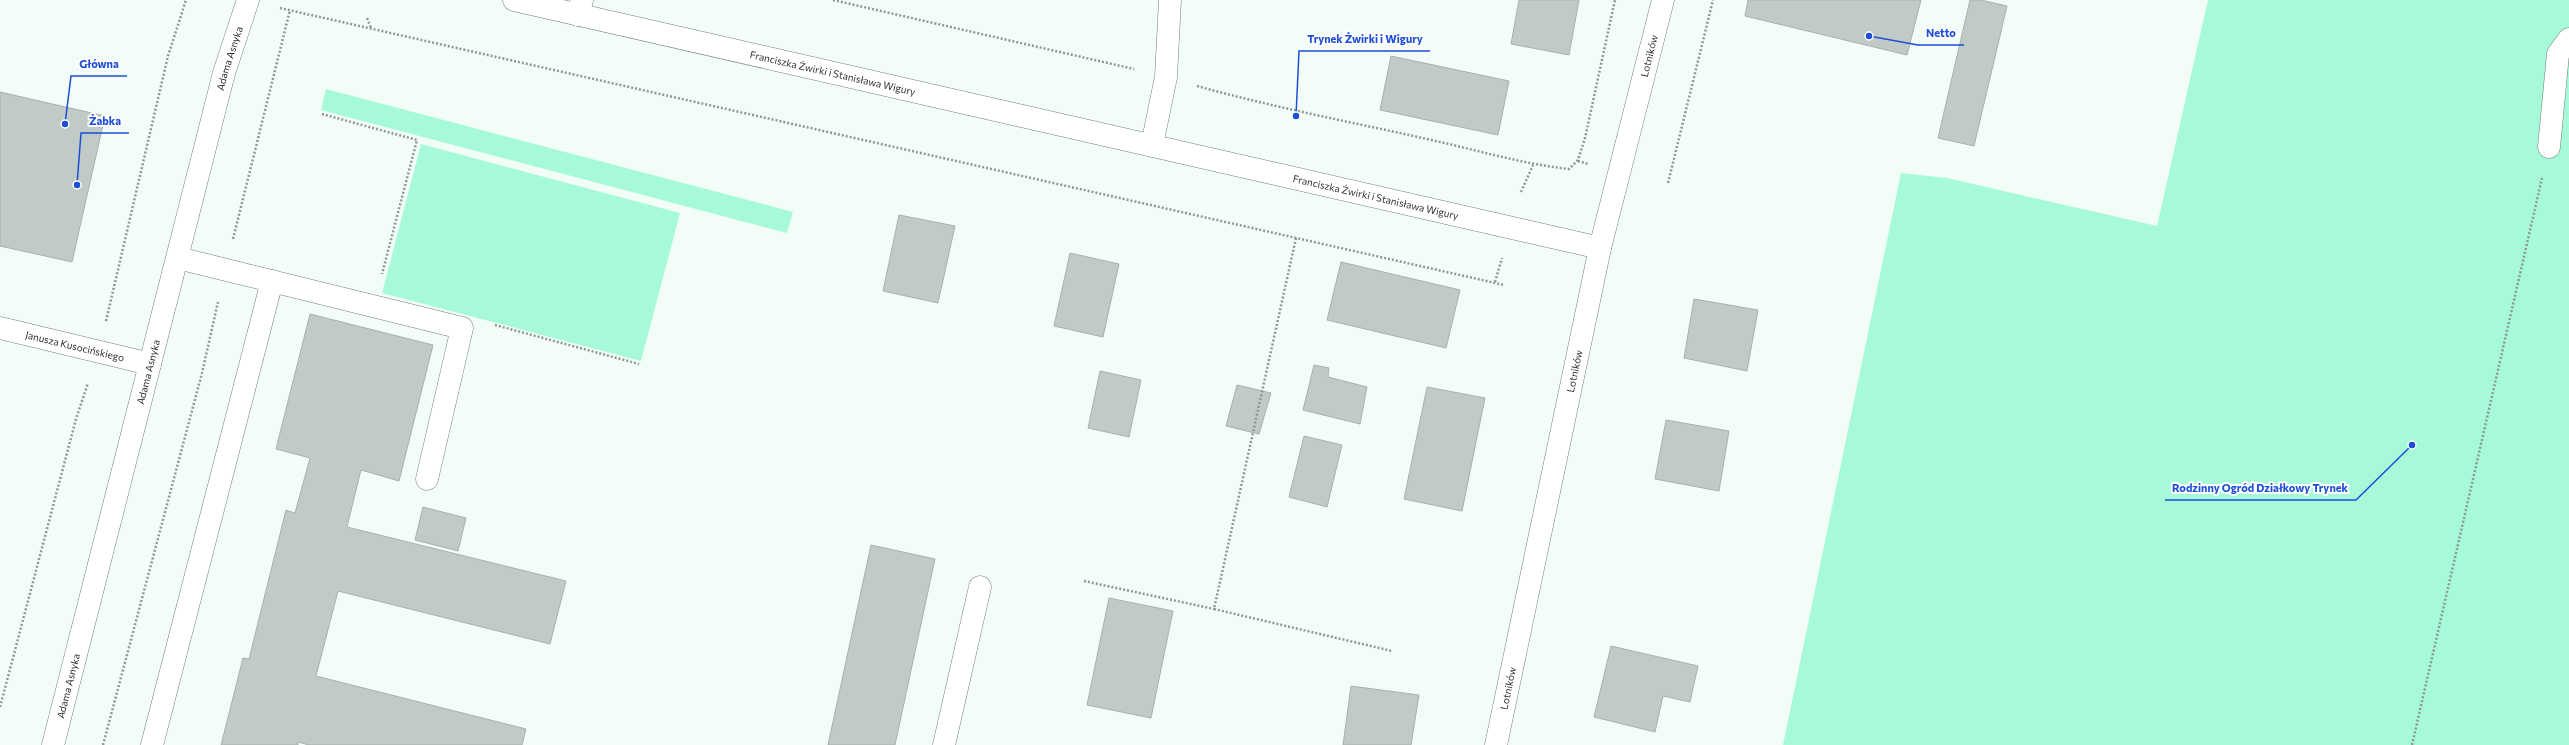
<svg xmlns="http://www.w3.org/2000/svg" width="2569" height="745" font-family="Commissioner,sans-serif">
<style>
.green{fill:#a6fada}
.building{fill:#c0cac6;stroke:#a7b1ad}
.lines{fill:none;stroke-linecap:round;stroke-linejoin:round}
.lane-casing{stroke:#747e7a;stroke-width:23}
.secondary-casing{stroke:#747e7a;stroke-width:23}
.path{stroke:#8f9794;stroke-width:2.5;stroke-dasharray:2 2;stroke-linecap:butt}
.lane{stroke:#fff;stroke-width:22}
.secondary{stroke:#fff;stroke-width:22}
.labels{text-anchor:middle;stroke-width:4;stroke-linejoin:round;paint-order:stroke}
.street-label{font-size:10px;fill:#2a2f2d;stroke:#fff}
.leader{fill:none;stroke:#1d4ed8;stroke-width:1.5}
.callout-dot{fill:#1d4ed8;stroke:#fff;stroke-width:1.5}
.callout-label{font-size:11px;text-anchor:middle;font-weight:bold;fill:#1d4ed8;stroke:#fff;stroke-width:4;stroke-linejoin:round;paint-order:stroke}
</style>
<rect width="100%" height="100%" fill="#f2fdf8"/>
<g class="green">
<polygon points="2208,0 2569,0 2569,745 1783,745 1901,173 1947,178 2157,226"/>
<polygon points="326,89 793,212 787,233 321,110"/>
<polygon points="421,144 680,213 641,361 382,293"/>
</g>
<g class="building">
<polygon points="1519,0 1579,0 1569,55 1511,44"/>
<polygon points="1748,0 1921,0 1907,55 1745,16"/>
<polygon points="1970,0 1981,0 2007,6 1974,146 1938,138"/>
<polygon points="1391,56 1509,81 1498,135 1380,110"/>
<polygon points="0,92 105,116 72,262 0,246"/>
<polygon points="899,215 955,226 938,303 883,291"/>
<polygon points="1070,253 1119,264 1103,337 1054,326"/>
<polygon points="1341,262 1460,290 1446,348 1327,320"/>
<polygon points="1694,299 1758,310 1747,371 1684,358"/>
<polygon points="310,314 433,345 399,481 361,470 347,527 566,581 550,644 338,591 316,676 526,729 522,745 309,745 298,742 298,745 221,745 243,658 249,659 286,510 295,513 310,458 276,449"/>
<polygon points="1314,365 1329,368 1328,377 1367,387 1360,424 1303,410"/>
<polygon points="1100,371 1141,380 1129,437 1088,428"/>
<polygon points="1237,385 1271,393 1259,434 1226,426"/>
<polygon points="1427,387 1485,398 1462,511 1404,499"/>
<polygon points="1666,420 1729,431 1719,491 1655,479"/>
<polygon points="1304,436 1342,445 1327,507 1289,497"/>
<polygon points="423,507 466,518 458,551 415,540"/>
<polygon points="871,545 935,559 895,745 828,745"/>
<polygon points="1109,598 1173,611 1151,718 1087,705"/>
<polygon points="1611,646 1698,666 1690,702 1663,696 1655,732 1594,717"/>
<polygon points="1351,686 1419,695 1411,745 1343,745"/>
</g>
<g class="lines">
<g class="lane-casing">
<g id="lane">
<polyline points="578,15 582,0"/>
<polyline points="1152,145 1166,77 1170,0"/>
<polyline points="2549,147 2558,54 2569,39"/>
<polyline points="178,258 462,328 427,479"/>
<path id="s1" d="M 0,328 L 150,364"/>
<polyline points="152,745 272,281"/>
<polyline points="944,745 980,587"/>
</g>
</g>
<g class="secondary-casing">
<g id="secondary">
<path id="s2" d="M 514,0 L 1600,248"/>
<path id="s3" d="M 53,745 L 224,73 L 248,0"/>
<path id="s4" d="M 1496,745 L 1600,248 L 1663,0"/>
</g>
</g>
<g class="path">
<polyline points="833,0 1134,69"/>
<polyline points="280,8 1504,285"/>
<polyline points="367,18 371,28"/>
<path d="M 1197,86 C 1276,108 1356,123 1436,141 C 1480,151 1523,164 1569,169 L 1578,160 L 1585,138 L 1615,0"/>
<polyline points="322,114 417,140 382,274"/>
<polyline points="1578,161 1588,164"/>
<polyline points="1668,183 1713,0"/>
<polyline points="1521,192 1533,165"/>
<polyline points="1296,238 1214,609 1392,651"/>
<polyline points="233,239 290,10"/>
<polyline points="1495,282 1502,258"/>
<polyline points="106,321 168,56 186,0"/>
<polyline points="495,325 639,364"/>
<polyline points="1084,581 1214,609"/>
<polyline points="0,707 76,419 88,383"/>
<polyline points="103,745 202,373 218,302"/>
<polyline points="2412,745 2542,178"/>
</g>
<use href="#lane" class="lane"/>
<use href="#secondary" class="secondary"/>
</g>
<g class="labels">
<g class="street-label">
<text dy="4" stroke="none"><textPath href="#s4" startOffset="706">Lotników</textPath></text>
<text dy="4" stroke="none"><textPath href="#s3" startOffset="709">Adama Asnyka</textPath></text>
<text dy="4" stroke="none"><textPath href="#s2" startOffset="327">Franciszka Żwirki i Stanisława Wigury</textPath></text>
<text dy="4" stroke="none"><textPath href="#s2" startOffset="884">Franciszka Żwirki i Stanisława Wigury</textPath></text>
<text dy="4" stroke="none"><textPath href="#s1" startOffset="77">Janusza Kusocińskiego</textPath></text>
<text dy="4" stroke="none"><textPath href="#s4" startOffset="382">Lotników</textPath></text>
<text dy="4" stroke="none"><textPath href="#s3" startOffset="385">Adama Asnyka</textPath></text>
<text dy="4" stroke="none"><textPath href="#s3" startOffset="61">Adama Asnyka</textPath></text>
<text dy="4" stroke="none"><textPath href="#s4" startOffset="58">Lotników</textPath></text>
</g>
</g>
<path class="leader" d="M1869 36L1918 45H1964M1296 116L1299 51H1430M65 124L71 76H127M77 185L81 133H129M2412 445L2356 500H2165"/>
<g class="callout-dot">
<circle cx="1869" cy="36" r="4"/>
<circle cx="1296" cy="116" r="4"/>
<circle cx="65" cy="124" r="4"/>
<circle cx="77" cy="185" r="4"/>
<circle cx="2412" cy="445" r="4"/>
</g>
<g class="callout-label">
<text x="1941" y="37">Netto</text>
<text x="1365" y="43">Trynek Żwirki i Wigury</text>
<text x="99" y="68">Główna</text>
<text x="105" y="125">Żabka</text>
<text x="2260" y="492">Rodzinny Ogród Działkowy Trynek</text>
</g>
</svg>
